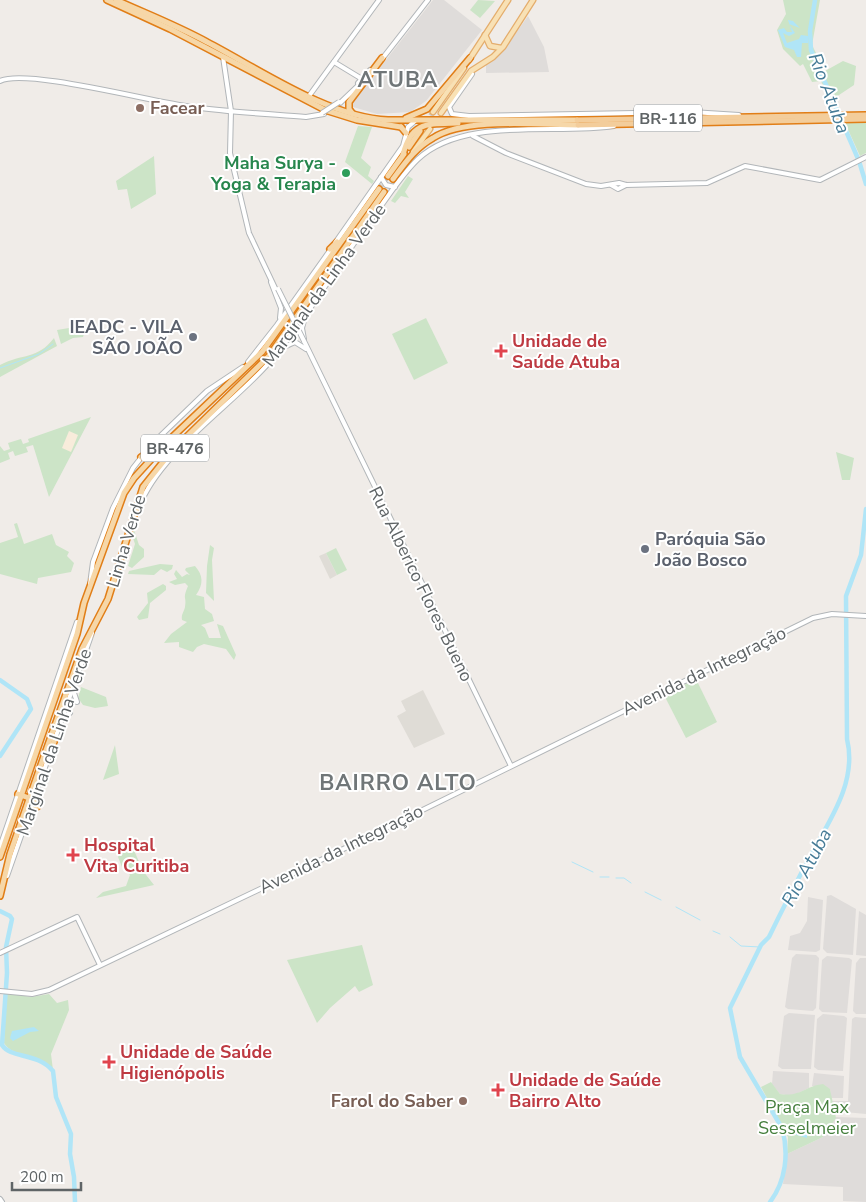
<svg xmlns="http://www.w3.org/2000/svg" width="866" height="1202" font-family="'Nunito Sans',sans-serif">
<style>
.industrial{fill:#dfdcda}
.education{fill:#dfdcd6}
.green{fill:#cce4c7}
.sand{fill:#f8ecdb}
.water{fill:#b0e5f7}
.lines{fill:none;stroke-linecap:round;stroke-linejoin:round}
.stream{stroke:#b0e5f7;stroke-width:1}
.river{stroke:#b0e5f7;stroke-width:4.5}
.trunk-tunnel{stroke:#cccac8;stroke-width:5;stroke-dasharray:5 2.5;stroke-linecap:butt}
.secondary-casing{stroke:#b2b6b9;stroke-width:6}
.primary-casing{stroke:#e4ad6c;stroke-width:7}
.trunk-casing{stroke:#e17e17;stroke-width:8}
.motorway-casing{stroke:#e17e17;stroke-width:8}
.secondary{stroke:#fff;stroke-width:4}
.primary{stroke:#f8e1b5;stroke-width:4.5}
.trunk{stroke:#f6d7a8;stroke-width:5}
.motorway{stroke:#f3cd9b;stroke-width:5}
.secondary-bridge-casing{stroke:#b2b6b9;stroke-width:6;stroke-linecap:butt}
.secondary-bridge{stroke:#fff;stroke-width:4}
.education-dot{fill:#8d6e63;stroke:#fff;stroke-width:2}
.leisure-dot{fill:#2e9e5b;stroke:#fff;stroke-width:2}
.worship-dot{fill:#6b7280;stroke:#fff;stroke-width:2}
.health-dot{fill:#e0444e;stroke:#fff;stroke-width:2}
.labels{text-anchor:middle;stroke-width:4;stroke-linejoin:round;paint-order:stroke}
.shield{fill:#fff;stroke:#8f9294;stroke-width:1}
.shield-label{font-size:16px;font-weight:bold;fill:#5f6466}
.education-label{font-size:18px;font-weight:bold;fill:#785e54;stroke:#fff;text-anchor:start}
.leisure-label{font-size:18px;font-weight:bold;fill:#27864d;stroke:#fff;text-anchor:end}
.street-label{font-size:18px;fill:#5f6466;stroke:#fff}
.worship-label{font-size:18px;font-weight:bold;fill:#5b616d;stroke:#fff;text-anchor:end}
.health-label{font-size:18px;font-weight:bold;fill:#be3a42;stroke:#fff;text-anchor:start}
.park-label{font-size:18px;fill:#457f3d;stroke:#fff}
.water-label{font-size:19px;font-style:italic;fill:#477c97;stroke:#fff}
.district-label{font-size:22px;font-weight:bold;letter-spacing:1px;fill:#707678;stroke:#fff}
</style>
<rect width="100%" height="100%" fill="#f0ece8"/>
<g class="industrial">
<polygon points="433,0 444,0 482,30 426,101 410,112 377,114 353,107 353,102"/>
<polygon points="528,16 544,47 549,72 486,73 486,65 504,50"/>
<polygon points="831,895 856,909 853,955 827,953 823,949 827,896"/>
<polygon points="808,897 823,900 820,950 816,952 788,950 790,936 800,933 807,921"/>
<polygon points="859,911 866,915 866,956 856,955"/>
<polygon points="796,954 816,955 819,958 816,1008 813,1011 788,1009 785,1007 792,958"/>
<polygon points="827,956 849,958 852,960 847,1013 822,1012 819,1009 822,960"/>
<polygon points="860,958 866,958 866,1014 856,1014 853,1011 856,963"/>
<polygon points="789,1013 815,1015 811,1069 782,1069 778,1066 784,1016"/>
<polygon points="823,1014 844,1016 847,1018 843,1071 818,1070 814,1067 817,1019"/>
<polygon points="855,1017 866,1018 866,1114 834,1111 831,1101 848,1101 852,1019"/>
<polygon points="773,1071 809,1073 809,1088 792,1096 780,1094 772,1084"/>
<polygon points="814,1073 844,1076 843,1098 831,1098 830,1089 812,1086"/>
<polygon points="836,1117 866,1118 866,1202 843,1201 843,1187 783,1184 787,1154 823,1137"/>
</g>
<g class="education">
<polygon points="326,553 337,575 330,579 319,556"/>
<polygon points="423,690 445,734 414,748 397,716 406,711 401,701"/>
</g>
<g class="green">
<polygon points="478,0 495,1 480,18 470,10"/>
<polygon points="783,0 820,0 812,45 825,71 843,61 856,66 854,85 830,101 821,81 812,82 803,64 800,66 783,49 777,30 786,14"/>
<polygon points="845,123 866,123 866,153 860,156"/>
<polygon points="358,126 372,127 361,158 371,167 368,176 374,181 372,184 345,162"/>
<polygon points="154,156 156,194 131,209 127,189 118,190 116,181"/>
<polygon points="408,176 413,179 405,192 409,198 401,196 395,203 391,201"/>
<polygon points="426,318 448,363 414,380 392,334"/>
<polygon points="87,325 83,337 73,338 61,344 57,330"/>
<path d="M 54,338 L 57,346 L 0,377 L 0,365 C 23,353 37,360 54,338 Z"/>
<polygon points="91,417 49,497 33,445 26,447 28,452 15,456 13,451 8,453 10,459 0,463 0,446 4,451 10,449 8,443 21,439 23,444 29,442 28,439"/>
<polygon points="836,452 854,458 850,480 842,480"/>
<polygon points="17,523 24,544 52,534 56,545 69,552 67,556 74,563 71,572 38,578 37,584 0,574 0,543 18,537 14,524"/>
<polygon points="134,530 139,545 144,549 144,557 132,568 128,566 135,544 131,532"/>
<polygon points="210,545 214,548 212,560 214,601 206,593 207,566"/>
<polygon points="336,548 347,570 337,575 326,553"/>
<polygon points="160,564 173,565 172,569 167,572 161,569 154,575 128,574 129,571"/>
<path d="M 195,566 C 203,575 204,584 196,595 L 204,597 L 205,609 L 212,614 L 214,621 L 201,625 L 205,628 L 209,638 L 221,638 L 217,624 L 223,626 L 236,655 L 234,660 L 226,649 L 204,644 L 197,647 L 193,652 L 179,647 L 179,642 L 164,643 L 171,634 L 187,622 L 182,620 C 181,614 184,612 185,607 C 187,596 182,600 188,586 L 185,583 L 175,585 L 169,582 L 177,579 L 174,574 L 176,570 L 182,577 L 187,574 L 190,575 L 185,570 L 186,568 Z"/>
<polygon points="163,584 166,586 166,590 150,603 148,618 139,620 137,617 148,603 147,593"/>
<polygon points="696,679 717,722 686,738 664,695"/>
<polygon points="81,687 106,697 108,706 95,708 83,705 78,698"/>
<polygon points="115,745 119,774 103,780"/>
<polygon points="130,841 143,871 154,885 96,898 103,892 126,886 130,875 122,867 118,857 127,842"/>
<polygon points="362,945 373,985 359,992 355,986 330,1008 317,1023 287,960"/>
<path d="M 6,993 L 31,997 L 49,994 L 57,1003 L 68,1000 L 69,1010 L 51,1054 L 53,1070 C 39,1053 14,1059 4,1043 Z"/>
<path d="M 771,1082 L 780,1094 C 801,1097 805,1086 823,1084 L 830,1089 L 836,1118 L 823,1137 L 787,1154 L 788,1137 L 761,1087 Z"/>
</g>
<polygon class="sand" points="69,431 78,435 71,452 62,448"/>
<g class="water">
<polygon points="788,20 793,21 800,28 789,24 795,33 789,36 783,33 787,43 799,39 801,35 808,36 808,43 802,43 801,57 797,57 794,50 785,47 778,30 784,28 787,32 792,32"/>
<polygon points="34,1027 39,1031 30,1032 13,1041 10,1038 12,1031"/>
<polygon points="805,1124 815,1126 818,1131 807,1135 807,1138 793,1134 793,1129"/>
</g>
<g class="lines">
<g class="stream">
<polyline points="0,368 39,354 53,344"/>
<polyline points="572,862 593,872"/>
<polyline points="600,877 609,877"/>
<polyline points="616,878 624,878 631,883"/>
<polyline points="645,892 661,900"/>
<polyline points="676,907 700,920"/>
<polyline points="713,931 720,934"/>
<polyline points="730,937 741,946 760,947"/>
</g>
<g class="river">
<polyline points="815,0 810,31 811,50 859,161 866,184"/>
<polyline points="0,680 27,699 31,709 0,756"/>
<path d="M 0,911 L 10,916 L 12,919 L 6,947 L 7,973 L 2,1045 C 11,1059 37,1052 53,1071 L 56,1097 L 71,1134 L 70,1154 L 74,1177 L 75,1202"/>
<path d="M 770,1202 C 786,1181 789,1153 782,1128 L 740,1057 L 730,1008 L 761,945 L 769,937 C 783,908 798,879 813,851 C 832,817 857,780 847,739 L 846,596 L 861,555 L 866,509"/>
</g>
<g class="trunk-tunnel">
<polyline points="422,128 433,112"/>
<polyline points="379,189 388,176"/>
</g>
<g class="secondary-casing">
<g id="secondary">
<polyline points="223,57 231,111 230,153 249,233 276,290"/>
<polyline points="382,59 428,0"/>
<polyline points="334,62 362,79"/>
<polyline points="472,74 449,107 452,114 469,116 692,112 739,115"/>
<path d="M 0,81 C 26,68 156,103 192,107 C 229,112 268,114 306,117 L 324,114"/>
<polyline points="358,83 370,70"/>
<polyline points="309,96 379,0"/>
<polyline points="340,103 361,83"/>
<polyline points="473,136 506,153 586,184 601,186 619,183 626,185 707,183 745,166 820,180 866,157"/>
<polyline points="381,177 386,185 395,187"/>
<polyline points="611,185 618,189 626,185"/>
<path d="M 364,228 C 383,206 397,179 418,159 C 464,116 556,135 614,126"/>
<polyline points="335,243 403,146 408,127 415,121"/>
<polyline points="271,282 281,308 280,318"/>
<polyline points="304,339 302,328 305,317"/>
<polyline points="304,341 511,766"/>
<polyline points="284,347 295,342 306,349"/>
<polyline points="248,362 277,325 331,249"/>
<path d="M 139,507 C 159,454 228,408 266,366 C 301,326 329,279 359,236"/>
<polyline points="90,584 93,562 113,508 133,468 151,445 207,391 243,367"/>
<polyline points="73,690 77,702"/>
<polyline points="64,718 70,713"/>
<polyline points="0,847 77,622"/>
<polyline points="7,876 92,633"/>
<polyline points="0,953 77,917 100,965"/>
<polyline points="0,991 32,994 49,990 325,858 813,618 832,614 866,616"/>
<polyline points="0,1199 2,1202"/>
</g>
</g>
<g class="primary-casing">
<g id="primary">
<polyline points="485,35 490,46 501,48"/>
<polyline points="469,60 508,0"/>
<polyline points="433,112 464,68"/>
<polyline points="441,113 471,71 493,57 503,47 533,0"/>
<polyline points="413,152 430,129"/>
</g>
</g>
<g class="trunk-casing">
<g id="trunk">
<polyline points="107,0 170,29 325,110 357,120 401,127"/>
<path d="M 116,0 C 147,14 178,26 207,42 C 259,69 330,118 388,120 L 577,120"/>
<polyline points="352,113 349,109 349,102 382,58"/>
<polyline points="406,118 427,109 470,58"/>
<polyline points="401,127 406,133"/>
<polyline points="409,147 420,131"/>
<path d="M 403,155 C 411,121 428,124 458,123"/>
<polyline points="388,176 404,154"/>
<path d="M 393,179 C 405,163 415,148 433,138 C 466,117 539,125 578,125"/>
<polyline points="355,238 365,228"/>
<polyline points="330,249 337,242"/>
<polyline points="141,457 164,442"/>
<polyline points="49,750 54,742"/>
<polyline points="18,794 37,801 38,806 29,813"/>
<polyline points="0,857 77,634 84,603 124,493 134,478 167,442 262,352 379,189"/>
<polyline points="0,896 10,854 44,756 82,649 108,599 143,487 171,452 269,356 384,192"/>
</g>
</g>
<g class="motorway-casing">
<g id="motorway">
<polyline points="577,120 866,115"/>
<polyline points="578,125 866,119"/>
</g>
</g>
<use href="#secondary" class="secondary"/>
<use href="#primary" class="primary"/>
<use href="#trunk" class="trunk"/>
<use href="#motorway" class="motorway"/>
<g class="secondary-bridge-casing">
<g id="secondary-bridge">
<polyline points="322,113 339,102"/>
<polyline points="278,289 304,341"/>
</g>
</g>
<use href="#secondary-bridge" class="secondary-bridge"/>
</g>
<g class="education-dot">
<circle cx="140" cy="108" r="5"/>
<circle cx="463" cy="1101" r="5"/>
</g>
<circle class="leisure-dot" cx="346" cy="173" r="5"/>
<g class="worship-dot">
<circle cx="193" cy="337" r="5"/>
<circle cx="645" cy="549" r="5"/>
</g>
<g class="health-dot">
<path d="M498.5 343.5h5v5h5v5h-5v5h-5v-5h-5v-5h5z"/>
<path d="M70.5 847.5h5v5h5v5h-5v5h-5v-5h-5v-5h5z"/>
<path d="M106.5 1054.5h5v5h5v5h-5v5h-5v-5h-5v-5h5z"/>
<path d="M495.5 1082.5h5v5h5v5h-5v5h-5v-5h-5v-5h5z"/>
</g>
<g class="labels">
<g class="shield">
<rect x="634" y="104.5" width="68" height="27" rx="4"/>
<rect x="141" y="434.5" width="68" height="27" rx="4"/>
</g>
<g class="shield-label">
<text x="668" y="124">BR-116</text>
<text x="175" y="454">BR-476</text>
</g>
<g class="education-label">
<text x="150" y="114">Facear</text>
<text x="453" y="1107" text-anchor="end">Farol do Saber</text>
</g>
<g class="leisure-label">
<text x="336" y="169">Maha Surya -<tspan x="336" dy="21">Yoga &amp; Terapia</tspan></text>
</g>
<g class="street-label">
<text transform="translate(324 285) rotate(-54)" y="6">Marginal da Linha Verde</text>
<text transform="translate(126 541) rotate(-73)" y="6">Linha Verde</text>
<text transform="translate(421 584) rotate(64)" y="6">Rua Alberico Flores Bueno</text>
<text transform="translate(704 671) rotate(-26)" y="6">Avenida da Integração</text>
<text transform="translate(54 742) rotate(-71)" y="6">Marginal da Linha Verde</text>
<text transform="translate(341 849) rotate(-26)" y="6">Avenida da Integração</text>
</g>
<g class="worship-label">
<text x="183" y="333">IEADC - VILA<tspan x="183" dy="21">SÃO JOÃO</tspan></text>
<text x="655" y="545" text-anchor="start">Paróquia São<tspan x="655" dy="21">João Bosco</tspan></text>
</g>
<g class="health-label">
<text x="512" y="347">Unidade de<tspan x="512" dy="21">Saúde Atuba</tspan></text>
<text x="84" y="851">Hospital<tspan x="84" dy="21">Vita Curitiba</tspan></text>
<text x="120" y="1058">Unidade de Saúde<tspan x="120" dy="21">Higienópolis</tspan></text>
<text x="509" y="1086">Unidade de Saúde<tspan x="509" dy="21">Bairro Alto</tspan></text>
</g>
<g class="park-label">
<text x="807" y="1113">Praça Max<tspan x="807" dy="21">Sesselmeier</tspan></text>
</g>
<g class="water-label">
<text transform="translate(830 93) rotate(69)" y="7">Rio Atuba</text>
<text transform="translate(806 867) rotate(-62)" y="7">Rio Atuba</text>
</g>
<g class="district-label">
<text x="398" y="87">ATUBA</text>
<text x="398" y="790">BAIRRO ALTO</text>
</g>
</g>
<path d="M12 1182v8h69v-8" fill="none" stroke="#5f6466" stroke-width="2.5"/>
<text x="20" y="1182" font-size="15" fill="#5f6466" stroke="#ffffff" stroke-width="4" paint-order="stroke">200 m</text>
</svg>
